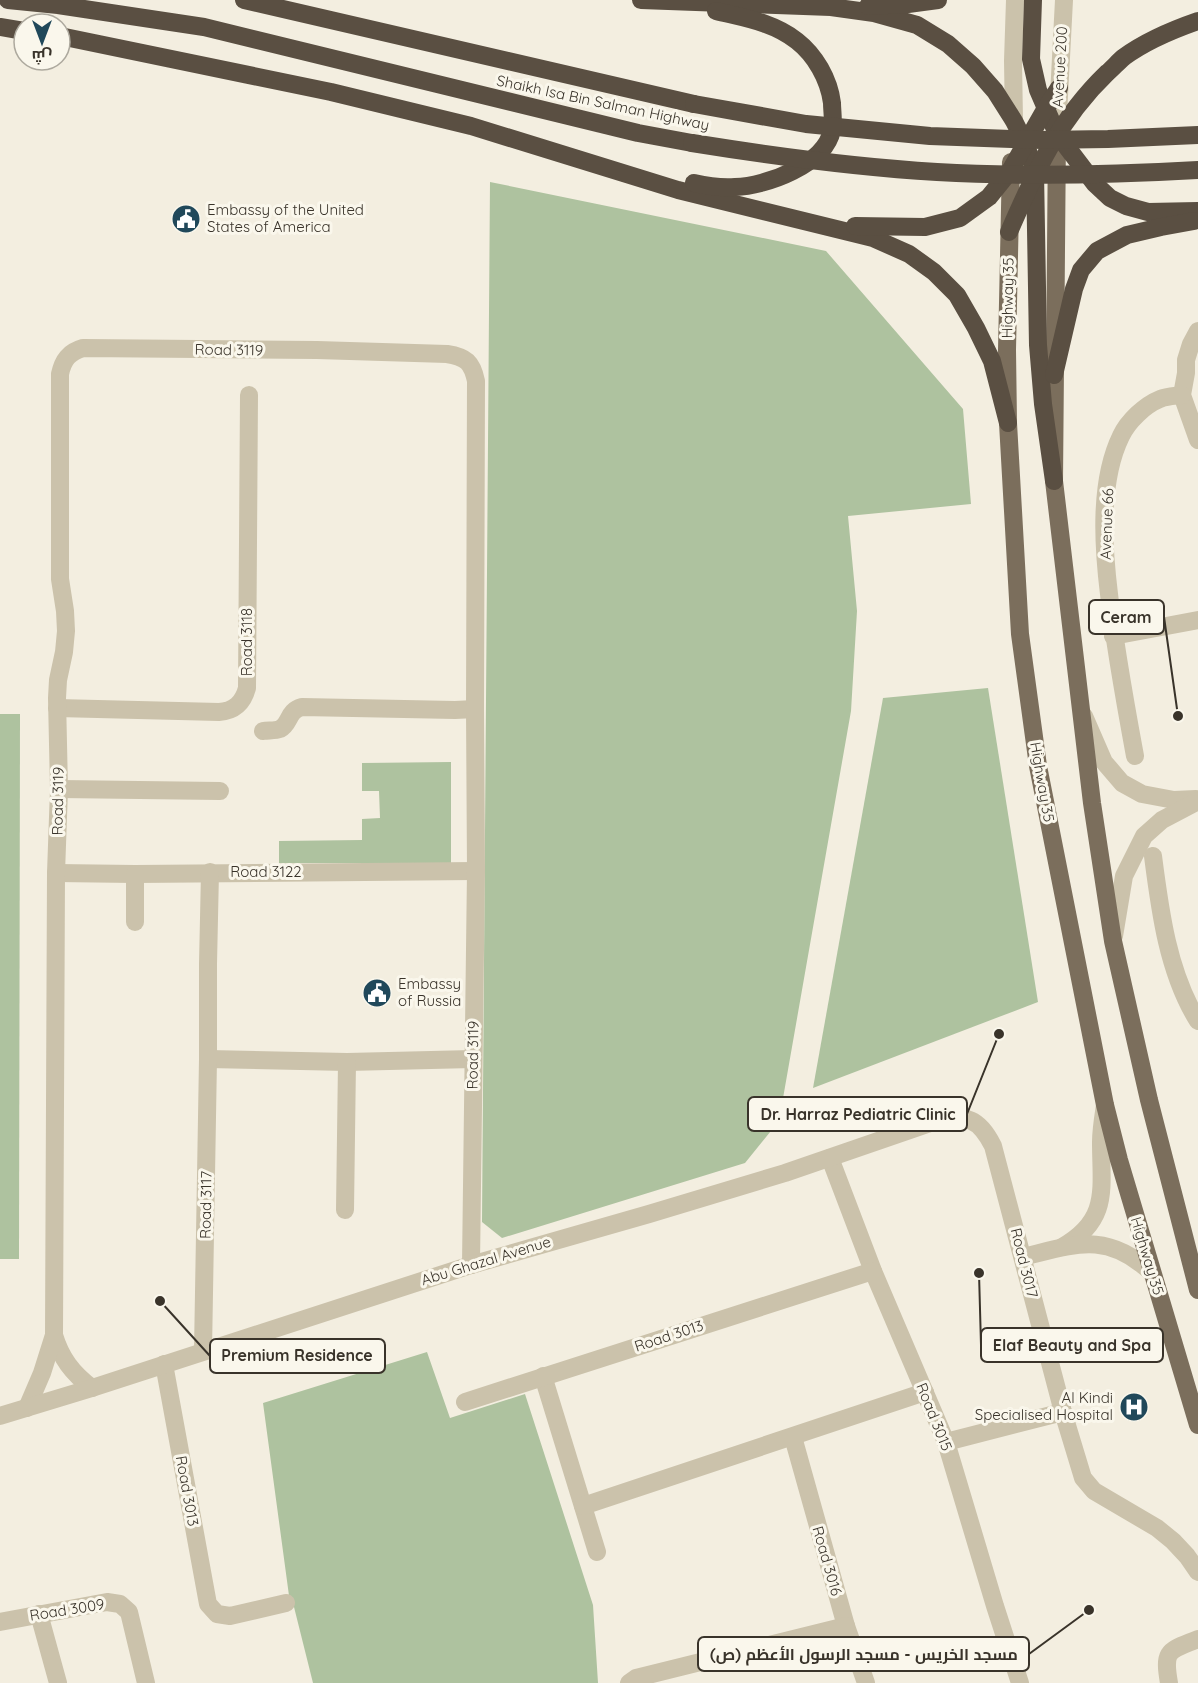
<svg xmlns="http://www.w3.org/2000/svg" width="1198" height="1683" font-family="Quicksand,Cairo,sans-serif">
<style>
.green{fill:#aec29f}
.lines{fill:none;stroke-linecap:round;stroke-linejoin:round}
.minor{stroke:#cbc2ab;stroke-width:18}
.major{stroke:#7b6e5c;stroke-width:18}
.highway{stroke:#5a4f42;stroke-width:18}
.highway-bridge{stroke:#5a4f42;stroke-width:18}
.labels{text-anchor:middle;stroke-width:6;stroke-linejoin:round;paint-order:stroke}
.street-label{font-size:15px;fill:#39332a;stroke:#faf7ec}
.poi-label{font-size:15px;fill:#39332a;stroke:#faf7ec;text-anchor:start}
.leader{fill:none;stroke:#39332a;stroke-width:2}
.callout-dot{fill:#39332a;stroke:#faf7ec;stroke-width:2}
.callout{fill:#faf7ec;stroke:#39332a;stroke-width:2}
.callout-label{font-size:16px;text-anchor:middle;font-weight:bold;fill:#39332a}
</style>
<rect width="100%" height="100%" fill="#f3eee0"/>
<g class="green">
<polygon points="490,182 826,251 963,409 971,504 848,516 857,611 851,711 779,1121 745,1163 502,1238 482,1222"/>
<polygon points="988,688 1038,1002 813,1088 883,698"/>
<polygon points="0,714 20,714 19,1259 0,1259"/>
<polygon points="451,762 451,863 279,863 279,841 362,840 362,819 380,818 379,791 362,791 362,763"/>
<polygon points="427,1352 450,1418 525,1394 593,1605 598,1683 313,1683 293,1603 290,1603 263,1403"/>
</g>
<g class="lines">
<g class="minor">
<polyline points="1014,121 1013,61 1015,0"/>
<polyline points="1057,134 1064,0"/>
<polyline points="1198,331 1191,344 1186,360 1186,373 1182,395 1198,440"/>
<polyline points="1113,636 1198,620"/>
<path d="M 57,708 L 219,712 C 234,711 243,703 247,688 L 249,395"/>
<polyline points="1084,716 1104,762 1122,783 1142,794 1174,800 1196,799"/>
<path d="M 263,731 C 268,730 275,731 280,729 C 291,723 287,711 302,707 L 455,710 L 475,709"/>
<path d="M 1135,756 C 1125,702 1115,648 1109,594 C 1103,545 1099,481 1121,436 C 1128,421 1145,405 1160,399 C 1167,396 1175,396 1182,395"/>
<polyline points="59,789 220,791"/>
<path d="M 1153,856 C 1160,911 1168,973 1198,1021"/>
<polyline points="56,873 135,874 476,871"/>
<polyline points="135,922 135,874"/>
<polyline points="1114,936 1124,876 1144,836 1162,820 1198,801"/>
<polyline points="208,1059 347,1062 473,1059"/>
<polyline points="830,1158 873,1271 946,1442 995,1606 1020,1683"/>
<polyline points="345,1210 347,1062"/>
<path d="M 1062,1247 C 1110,1220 1101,1189 1101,1142 C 1101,1130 1103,1118 1105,1105"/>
<path d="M 1023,1257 C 1076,1244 1107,1231 1152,1273"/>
<path d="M 54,1335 C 61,1358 72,1373 92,1388"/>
<polyline points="203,1351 208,1059 208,964 210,872"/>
<polyline points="164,1364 208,1604 217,1614 230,1616 286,1603"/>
<polyline points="543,1376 597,1552"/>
<polyline points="465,1402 873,1271"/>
<path d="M 27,1408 L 42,1373 L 54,1335 L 56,873 L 59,789 L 57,698 L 58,680 L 64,652 L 66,631 L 65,611 L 60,579 L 60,374 C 63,360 69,352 83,348 L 317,350 L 447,354 C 466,357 472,362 476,381 L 475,709 L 476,871 L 471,1265"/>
<path d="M 0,1416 L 92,1388 L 471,1265 L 649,1214 L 785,1173 L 936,1121 C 966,1114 979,1118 993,1146 L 1063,1412 L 1083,1478 L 1094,1491 L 1157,1528 L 1173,1541 L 1187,1556 L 1198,1572"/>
<polyline points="793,1437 846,1626 866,1683"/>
<polyline points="946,1442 1063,1412"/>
<polyline points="583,1506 925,1392"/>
<polyline points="39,1614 58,1683"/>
<polyline points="0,1622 107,1602 120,1604 129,1612 146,1683"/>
<polyline points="629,1683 636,1678 846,1626"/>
<path d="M 1169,1683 C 1163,1649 1169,1651 1198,1639"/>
</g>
<g class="major">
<polyline points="1057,134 1054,481 1092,803 1113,941 1149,1100 1198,1290"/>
<polyline points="1011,162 1007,350 1008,423 1020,634 1038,766 1105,1105 1119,1160 1198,1425"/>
</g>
<g class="highway">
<polyline points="8,0 58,5 204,27 638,133 692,143"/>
<polyline points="244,0 694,104"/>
<polyline points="641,0 831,7 874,13 917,25 948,44 973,66 995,91 1014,121 1026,145 1035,172 1038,345 1043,404 1054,481"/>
<polyline points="1033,0 1031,59 1038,90 1057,134 1095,184 1110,198 1126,206 1148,212 1198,211"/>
<polyline points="868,6 908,4 938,0"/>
<polyline points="0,27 24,31"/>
<polyline points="60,36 331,92 471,126 678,190 873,238 909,254 934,272 957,295 976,328 992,361 1008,423"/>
<path d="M 694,183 C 707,186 721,188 735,187 C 766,186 825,165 832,130 C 834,122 832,111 832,103 C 829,79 815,55 797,41 C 773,22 744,18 716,11"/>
<polyline points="855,226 925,227 960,218 989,197 1010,171 1046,108 1059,88"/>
<path d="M 1009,232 C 1035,172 1059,119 1107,73 C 1113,68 1118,62 1124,57 C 1146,41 1172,30 1198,21"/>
<polyline points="1054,375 1074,289 1081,270 1097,251 1127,235 1161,227 1194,221"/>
</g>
<g class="highway-bridge">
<polyline points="694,104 806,124 930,136 1041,140 1108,139 1198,135"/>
<path d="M 692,143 C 773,156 855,167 937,172 C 1024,177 1111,175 1198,170"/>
</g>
</g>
<defs>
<g id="civic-disc" transform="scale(1.5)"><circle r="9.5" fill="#20485a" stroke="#faf7ec"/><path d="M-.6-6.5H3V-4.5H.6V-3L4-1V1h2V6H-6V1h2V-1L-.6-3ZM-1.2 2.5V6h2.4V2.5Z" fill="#fff"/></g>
<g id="hospital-disc" transform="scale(1.5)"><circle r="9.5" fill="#20485a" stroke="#faf7ec"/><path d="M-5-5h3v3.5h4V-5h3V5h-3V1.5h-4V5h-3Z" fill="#fff"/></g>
</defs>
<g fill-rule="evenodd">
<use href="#civic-disc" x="186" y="219"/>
<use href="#civic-disc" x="377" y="993"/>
<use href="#hospital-disc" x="1134" y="1407"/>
</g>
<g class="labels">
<g class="street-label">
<text transform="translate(1060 67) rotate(-87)" y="5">Avenue 200</text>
<text transform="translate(603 103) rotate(12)" y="5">Shaikh Isa Bin Salman Highway</text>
<text transform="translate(1008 298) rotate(-89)" y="5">Highway 35</text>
<text transform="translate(229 350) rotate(1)" y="5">Road 3119</text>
<text transform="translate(1107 524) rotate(-88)" y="5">Avenue 66</text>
<text transform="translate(247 642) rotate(-90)" y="5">Road 3118</text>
<text transform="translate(1042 782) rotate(80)" y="5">Highway 35</text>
<text transform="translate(58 801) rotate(-89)" y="5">Road 3119</text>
<text x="266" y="877">Road 3122</text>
<text transform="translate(473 1055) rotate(-89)" y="5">Road 3119</text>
<text transform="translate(206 1205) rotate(-89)" y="5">Road 3117</text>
<text transform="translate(1147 1256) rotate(73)" y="5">Highway 35</text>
<text transform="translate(486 1261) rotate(-17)" y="5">Abu Ghazal Avenue</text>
<text transform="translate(1024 1263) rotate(76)" y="5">Road 3017</text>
<text transform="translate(669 1336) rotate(-18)" y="5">Road 3013</text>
<text transform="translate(934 1417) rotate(68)" y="5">Road 3015</text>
<text transform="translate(187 1491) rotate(80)" y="5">Road 3013</text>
<text transform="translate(827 1561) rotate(74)" y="5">Road 3016</text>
<text transform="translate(67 1610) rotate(-9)" y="5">Road 3009</text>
</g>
<g class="poi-label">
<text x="207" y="215">Embassy of the United<tspan x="207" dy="17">States of America</tspan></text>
<text x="398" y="989">Embassy<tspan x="398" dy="17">of Russia</tspan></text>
<text x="1113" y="1403" text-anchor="end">Al Kindi<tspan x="1113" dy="17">Specialised Hospital</tspan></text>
</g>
</g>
<path class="leader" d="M1178 716L1164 617M999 1034L967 1114M979 1273L981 1345M160 1301L210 1356M1089 1610L1029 1654"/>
<g class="callout-dot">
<circle cx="1178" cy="716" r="6"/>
<circle cx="999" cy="1034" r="6"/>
<circle cx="979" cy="1273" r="6"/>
<circle cx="160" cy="1301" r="6"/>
<circle cx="1089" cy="1610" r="6"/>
</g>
<g class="callout">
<rect x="1089" y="600" width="75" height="34" rx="6"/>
<rect x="748" y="1097" width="219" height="34" rx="6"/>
<rect x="981" y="1328" width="182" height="34" rx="6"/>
<rect x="210" y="1339" width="175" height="34" rx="6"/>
<rect x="698" y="1637" width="331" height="34" rx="6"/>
</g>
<g class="callout-label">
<text x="1126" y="623">Ceram</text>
<text x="858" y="1120">Dr. Harraz Pediatric Clinic</text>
<text x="1072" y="1351">Elaf Beauty and Spa</text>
<text x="297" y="1361">Premium Residence</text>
<text x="864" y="1660">مسجد الخريس - مسجد الرسول الأعظم (ص)</text>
</g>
<g transform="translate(42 42) rotate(180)"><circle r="28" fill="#faf7ec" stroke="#ada99e" stroke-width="1.5"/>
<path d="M0-4.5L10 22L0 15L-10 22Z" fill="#20485a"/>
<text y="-9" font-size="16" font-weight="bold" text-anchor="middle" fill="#39332a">ش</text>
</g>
</svg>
